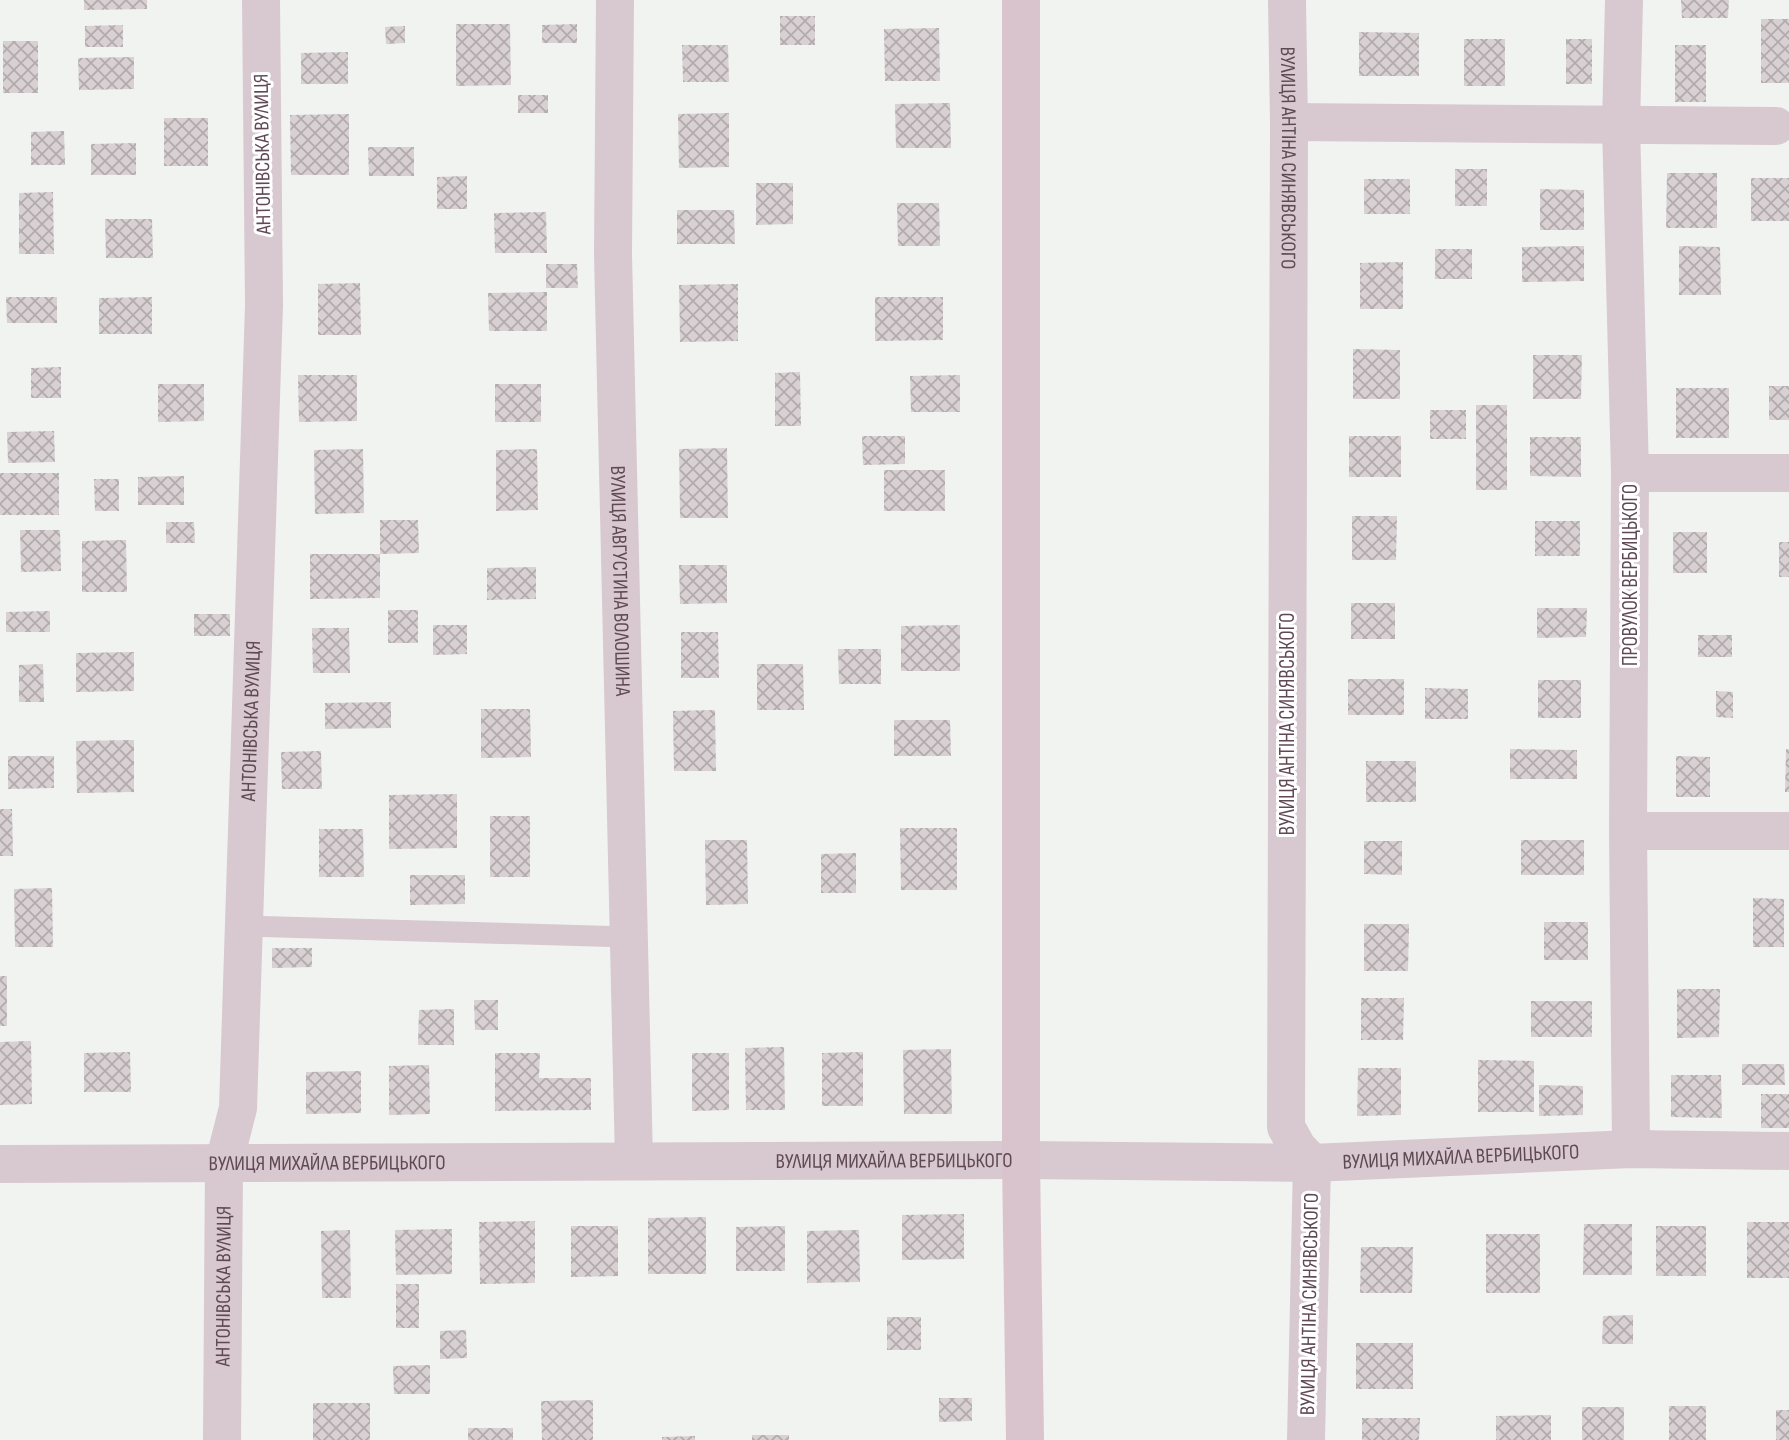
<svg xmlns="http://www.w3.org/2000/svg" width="1789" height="1440" font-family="'Sofia Sans Condensed',sans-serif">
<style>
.building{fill:url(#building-cross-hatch)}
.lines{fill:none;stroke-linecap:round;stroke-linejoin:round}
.lane{stroke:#d8c8d0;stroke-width:21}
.street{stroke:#d8c8d0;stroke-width:38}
.secondary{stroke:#d9c4ce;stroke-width:38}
.labels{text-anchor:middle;stroke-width:6;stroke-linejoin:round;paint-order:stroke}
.street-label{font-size:21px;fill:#5f4954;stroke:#fff}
</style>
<defs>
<pattern id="building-cross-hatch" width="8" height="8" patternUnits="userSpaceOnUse" patternTransform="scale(1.75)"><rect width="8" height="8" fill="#d8d0d3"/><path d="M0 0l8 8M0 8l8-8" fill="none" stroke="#b2abae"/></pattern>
</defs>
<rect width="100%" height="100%" fill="#f1f3f1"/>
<g class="building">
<polygon points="84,0 147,0 147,9 84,10"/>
<polygon points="1681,0 1729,0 1728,18 1682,18"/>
<rect x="780" y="16" width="35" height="29"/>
<rect x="1761" y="19" width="28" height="64"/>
<polygon points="456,24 510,24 511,85 456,86"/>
<polygon points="577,24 577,43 542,43 542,25"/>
<polygon points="123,25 123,47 85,47 85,26"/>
<polygon points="405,26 405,43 386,44 385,27"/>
<polygon points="939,28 940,81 885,81 884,29"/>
<polygon points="1359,32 1419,33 1419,76 1359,76"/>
<rect x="1464" y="39" width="41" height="47"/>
<rect x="1566" y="39" width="26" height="45"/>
<rect x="3" y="41" width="35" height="52"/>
<polygon points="682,45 728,45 729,82 683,82"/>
<rect x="1675" y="45" width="31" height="57"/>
<polygon points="348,52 348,84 301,84 301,53"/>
<polygon points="134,57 134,89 79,90 78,58"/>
<rect x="518" y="95" width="30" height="18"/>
<polygon points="950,103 951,148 896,148 895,104"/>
<polygon points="729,113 729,167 679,168 678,114"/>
<polygon points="349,114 349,175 291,175 290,115"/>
<rect x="164" y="118" width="44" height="48"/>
<polygon points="64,131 65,165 31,165 31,132"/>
<polygon points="136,143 136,175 91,175 91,144"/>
<polygon points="368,147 414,147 414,176 369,176"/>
<rect x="1455" y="169" width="32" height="37"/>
<polygon points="1667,173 1717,173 1717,228 1666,228"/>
<polygon points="467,176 467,209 437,209 437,177"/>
<rect x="1751" y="178" width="38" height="43"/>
<rect x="1364" y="179" width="46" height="35"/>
<polygon points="756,183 793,183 793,224 756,225"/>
<polygon points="1540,189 1584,190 1584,230 1540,230"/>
<polygon points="53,192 54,254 19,254 19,193"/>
<polygon points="897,203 939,203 940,246 898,246"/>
<polygon points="677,210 734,210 735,244 677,244"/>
<polygon points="546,212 547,253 495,253 494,213"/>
<polygon points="105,219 152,219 153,258 106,258"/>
<polygon points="1584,246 1584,281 1522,282 1522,247"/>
<polygon points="1679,246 1720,247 1721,295 1679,295"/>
<rect x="1435" y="249" width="37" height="30"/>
<polygon points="1403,262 1403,309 1360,309 1360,263"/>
<polygon points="546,264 577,264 578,288 546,288"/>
<polygon points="360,283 361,335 318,335 318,284"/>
<polygon points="738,284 738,341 680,342 679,285"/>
<polygon points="547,292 547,331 489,331 488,293"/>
<polygon points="6,297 57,297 57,323 7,323"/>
<polygon points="152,297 152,334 99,334 99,298"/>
<polygon points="875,297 943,297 943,340 875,341"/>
<polygon points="1353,349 1400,350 1400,399 1353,399"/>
<polygon points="1533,355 1582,355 1581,399 1533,399"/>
<polygon points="61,367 61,398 31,398 31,368"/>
<polygon points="800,372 801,426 775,426 775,373"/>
<polygon points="298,375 357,375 357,421 299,422"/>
<polygon points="960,375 960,412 911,412 910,376"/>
<polygon points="158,384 204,384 204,421 158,422"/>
<rect x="495" y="384" width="46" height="38"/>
<rect x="1769" y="386" width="20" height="34"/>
<rect x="1676" y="388" width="53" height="50"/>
<rect x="1476" y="405" width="31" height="85"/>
<rect x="1430" y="410" width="36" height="29"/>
<polygon points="54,431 55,462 8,463 7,432"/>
<polygon points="862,436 905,436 905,464 863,465"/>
<rect x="1349" y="436" width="52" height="41"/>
<polygon points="1530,437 1581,437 1581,477 1530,476"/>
<polygon points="727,448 728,518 680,518 679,449"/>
<polygon points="363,449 364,513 315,514 314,450"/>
<polygon points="537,449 538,510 496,511 496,450"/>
<rect x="884" y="470" width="61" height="41"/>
<rect x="0" y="473" width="59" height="42"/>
<polygon points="184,476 184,505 138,505 138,477"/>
<polygon points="94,479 119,479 119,511 95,511"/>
<polygon points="1352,516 1397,516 1396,560 1352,560"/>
<polygon points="380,520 418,520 419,553 380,554 380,598 310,599 310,554 380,554"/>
<rect x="1535" y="521" width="45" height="35"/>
<polygon points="166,522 194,522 195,543 166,543"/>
<polygon points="20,530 60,530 61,571 21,572"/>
<rect x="1673" y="532" width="34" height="41"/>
<polygon points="126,540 127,592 82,592 82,541"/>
<rect x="1779" y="542" width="10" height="35"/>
<polygon points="679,565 727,565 727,603 680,604"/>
<polygon points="536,567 536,599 487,600 487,568"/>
<rect x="1351" y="603" width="44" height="36"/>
<polygon points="1537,608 1587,608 1586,637 1537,638"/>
<rect x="388" y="610" width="30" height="33"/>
<polygon points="50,611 50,632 6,632 6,612"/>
<rect x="194" y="614" width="36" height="22"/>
<polygon points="433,625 467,625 467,654 433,655"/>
<polygon points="960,625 960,671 901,671 901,626"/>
<polygon points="312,628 349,628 350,673 313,673"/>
<polygon points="681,632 718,632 719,678 681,678"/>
<rect x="1698" y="635" width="34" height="22"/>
<polygon points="838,649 881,649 881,684 839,684"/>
<polygon points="134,652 134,691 76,692 76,653"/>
<polygon points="43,664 44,702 19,702 19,665"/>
<polygon points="757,664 803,664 804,710 757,710"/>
<rect x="1348" y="679" width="56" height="36"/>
<rect x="1538" y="680" width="43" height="38"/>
<polygon points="1425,688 1468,689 1468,719 1425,719"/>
<polygon points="1716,691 1733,692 1733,718 1716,717"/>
<polygon points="391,702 391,728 325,729 325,703"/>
<polygon points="481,709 530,709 531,757 481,758"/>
<polygon points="715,710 716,771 674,771 673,711"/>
<polygon points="894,720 950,720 951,756 894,756"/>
<polygon points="134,740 134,792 77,793 76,741"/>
<polygon points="1510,749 1577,750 1577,779 1510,779"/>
<polygon points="1786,749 1789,749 1789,792 1785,792"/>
<polygon points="321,751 322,789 282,789 281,752"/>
<polygon points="8,756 54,756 54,788 8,789"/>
<polygon points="1676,756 1710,757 1710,797 1676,797"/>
<rect x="1366" y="761" width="50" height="41"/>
<polygon points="457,794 457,848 389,849 389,795"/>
<polygon points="0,809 12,809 13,856 0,856"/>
<rect x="490" y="816" width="40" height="61"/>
<polygon points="900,828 957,828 957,890 901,890"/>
<polygon points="319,829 363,829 364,877 319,877"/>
<polygon points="705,840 747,840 748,904 706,905"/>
<rect x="1521" y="840" width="63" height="35"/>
<polygon points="1364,841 1402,841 1402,875 1364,874"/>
<polygon points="856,853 856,893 821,893 821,854"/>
<polygon points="410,875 465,875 465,904 410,905"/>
<polygon points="52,888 53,947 15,947 14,889"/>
<polygon points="1753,898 1784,899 1784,947 1753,947"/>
<rect x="1544" y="922" width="44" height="38"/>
<polygon points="1364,924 1409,924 1408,971 1364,971"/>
<polygon points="272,948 312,948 312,967 272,968"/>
<rect x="0" y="976" width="7" height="50"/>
<polygon points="1677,989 1720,989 1719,1037 1677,1038"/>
<polygon points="1361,998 1404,998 1403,1040 1361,1040"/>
<polygon points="474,1000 498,1000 498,1030 475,1030"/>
<rect x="1531" y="1001" width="61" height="36"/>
<polygon points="454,1009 454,1045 418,1045 419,1010"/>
<polygon points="31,1041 32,1104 0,1105 0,1042"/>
<polygon points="784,1047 785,1110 746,1110 745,1048"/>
<polygon points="951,1049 952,1114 904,1114 903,1050"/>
<polygon points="130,1052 131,1092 84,1092 84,1053"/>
<polygon points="863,1052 863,1106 822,1106 822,1053"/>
<polygon points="495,1053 540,1053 539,1078 591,1078 591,1110 495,1111"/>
<polygon points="692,1053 729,1053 729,1110 692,1111"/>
<polygon points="1478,1060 1534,1061 1534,1112 1478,1112"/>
<polygon points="1742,1064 1784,1064 1785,1085 1742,1085"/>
<polygon points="429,1065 430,1114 389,1115 389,1066"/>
<polygon points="1358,1068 1401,1068 1401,1115 1357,1116"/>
<polygon points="361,1071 361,1113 306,1114 306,1072"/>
<polygon points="1671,1075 1721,1075 1722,1118 1671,1117"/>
<polygon points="1539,1085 1583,1086 1583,1115 1539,1116"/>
<rect x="1761" y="1094" width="28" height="34"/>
<polygon points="964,1214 964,1259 902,1260 902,1215"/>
<polygon points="706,1217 706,1274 648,1274 648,1218"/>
<polygon points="535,1221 535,1283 480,1284 479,1222"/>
<rect x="1747" y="1222" width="42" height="56"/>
<polygon points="1584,1224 1632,1224 1632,1275 1583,1275"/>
<polygon points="571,1226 618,1226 618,1276 571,1277"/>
<polygon points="785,1226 785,1271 736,1271 736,1227"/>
<rect x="1656" y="1226" width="50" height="50"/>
<polygon points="452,1229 452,1274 396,1275 395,1230"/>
<polygon points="350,1230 351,1298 322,1298 321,1231"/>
<polygon points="859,1230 860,1282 807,1283 807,1231"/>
<rect x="1486" y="1234" width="54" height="59"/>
<polygon points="1361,1247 1413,1247 1412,1293 1360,1293"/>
<rect x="396" y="1284" width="23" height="44"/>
<polygon points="1633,1315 1633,1344 1602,1344 1603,1316"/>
<rect x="887" y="1317" width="34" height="33"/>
<polygon points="466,1330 467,1358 440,1359 440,1331"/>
<rect x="1356" y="1343" width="57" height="46"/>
<polygon points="430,1365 430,1394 394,1394 393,1366"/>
<polygon points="939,1398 972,1398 972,1421 939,1422"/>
<polygon points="593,1400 593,1440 542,1440 541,1401"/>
<rect x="313" y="1403" width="57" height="37"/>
<rect x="1669" y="1406" width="37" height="34"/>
<rect x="1582" y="1407" width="42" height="33"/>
<rect x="1776" y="1410" width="13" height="30"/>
<polygon points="1551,1415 1551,1440 1496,1440 1496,1416"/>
<polygon points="1362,1418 1420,1418 1419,1440 1362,1440"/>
<rect x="468" y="1428" width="45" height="12"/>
<rect x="752" y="1435" width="37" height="5"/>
<polygon points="695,1436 695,1440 662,1440 662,1437"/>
</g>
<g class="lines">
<polyline class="lane" points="243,926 628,937"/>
<g class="street">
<path id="s1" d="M 615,0 L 613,254 L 634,1161"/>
<path id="s2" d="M 1287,0 L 1289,122 L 1286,1127 L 1297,1147 L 1312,1163 L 1306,1440"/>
<polyline points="1624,0 1621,125 1630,473 1628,831 1631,1149"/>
<polyline points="1289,122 1776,126"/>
<polyline points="1630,473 1789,473"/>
<polyline points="1628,831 1789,831"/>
<path id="s3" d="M 0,1164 L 1021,1160 L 1312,1163 L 1631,1149 L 1789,1151"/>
<path id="s4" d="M 222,1440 L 224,1163 L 238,1108 L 264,305 L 261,0"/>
</g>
<polyline class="secondary" points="1021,0 1021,1160 1025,1440"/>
</g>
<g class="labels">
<g class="street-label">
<text transform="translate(262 154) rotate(-91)" y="7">АНТОНІВСЬКА ВУЛИЦЯ</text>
<text dy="7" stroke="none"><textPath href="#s2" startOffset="158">ВУЛИЦЯ АНТІНА СИНЯВСЬКОГО</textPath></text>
<text transform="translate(1630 575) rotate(-90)" y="7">ПРОВУЛОК ВЕРБИЦЬКОГО</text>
<text dy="7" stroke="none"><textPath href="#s1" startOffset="581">ВУЛИЦЯ АВГУСТИНА ВОЛОШИНА</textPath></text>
<text dy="7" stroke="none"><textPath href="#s4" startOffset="721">АНТОНІВСЬКА ВУЛИЦЯ</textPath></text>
<text transform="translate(1287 724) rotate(-90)" y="7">ВУЛИЦЯ АНТІНА СИНЯВСЬКОГО</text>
<text dy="7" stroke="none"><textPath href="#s3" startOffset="1461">ВУЛИЦЯ МИХАЙЛА ВЕРБИЦЬКОГО</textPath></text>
<text dy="7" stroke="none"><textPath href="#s3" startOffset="894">ВУЛИЦЯ МИХАЙЛА ВЕРБИЦЬКОГО</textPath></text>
<text dy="7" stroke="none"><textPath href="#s3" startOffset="327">ВУЛИЦЯ МИХАЙЛА ВЕРБИЦЬКОГО</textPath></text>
<text dy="7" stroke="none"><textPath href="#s4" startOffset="154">АНТОНІВСЬКА ВУЛИЦЯ</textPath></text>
<text transform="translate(1309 1304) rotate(-89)" y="7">ВУЛИЦЯ АНТІНА СИНЯВСЬКОГО</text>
</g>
</g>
</svg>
